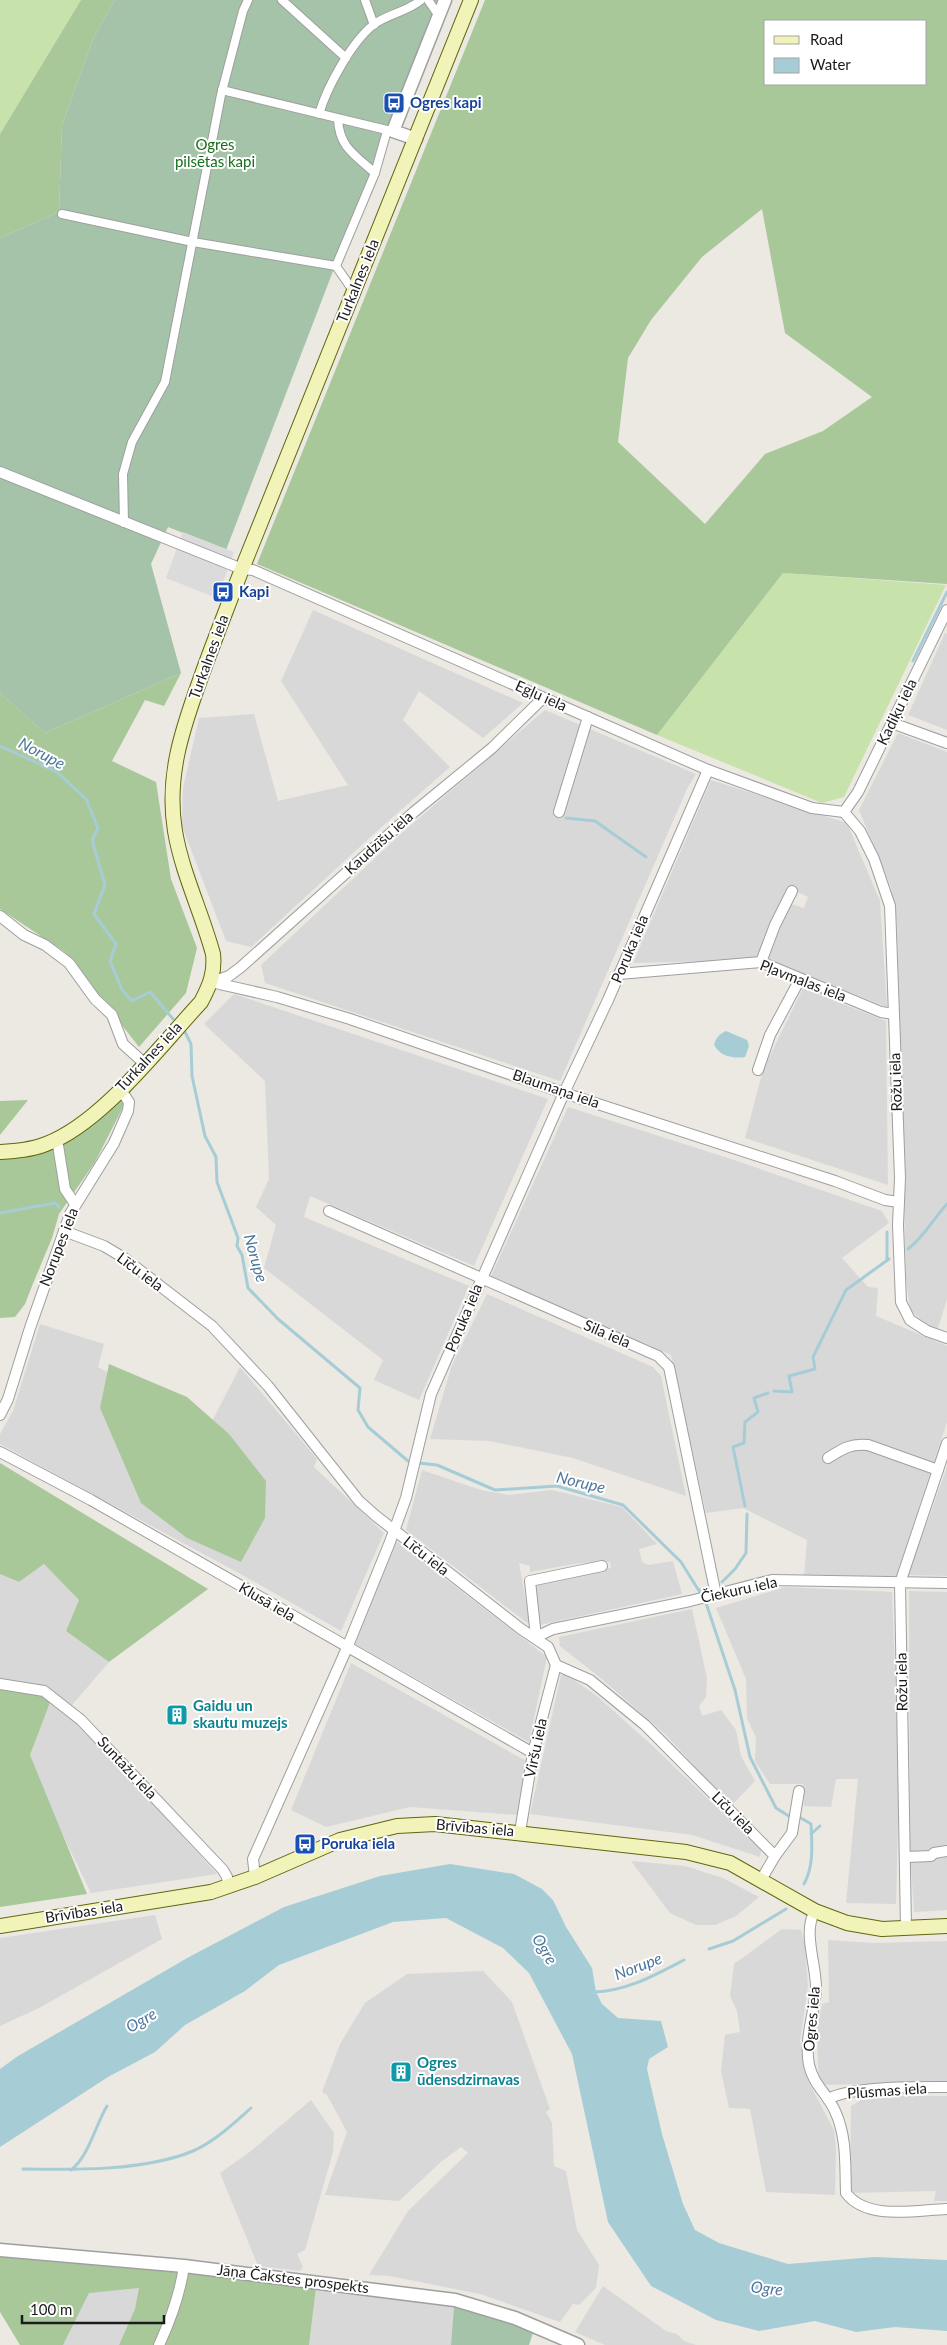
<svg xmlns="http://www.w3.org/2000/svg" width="947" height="2345" font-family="Lato,sans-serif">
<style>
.residential{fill:#d9d8d9}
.grass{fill:#c8e2ac}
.forest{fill:#a9c89a;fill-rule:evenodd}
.cemetery{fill:#a5c3a9}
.parking{fill:#dbdbdb}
.water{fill:#a6cdd6}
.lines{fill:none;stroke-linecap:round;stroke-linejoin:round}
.stream{stroke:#a6cdd6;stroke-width:3}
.pedestrian-casing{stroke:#9f9f9f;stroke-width:10}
.minor-casing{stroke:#9f9f9f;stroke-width:12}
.tertiary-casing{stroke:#9f9f9f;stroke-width:15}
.secondary-casing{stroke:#60670e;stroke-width:16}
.pedestrian{stroke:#fff;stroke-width:8}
.minor{stroke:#fff;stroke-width:10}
.tertiary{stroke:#fff;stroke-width:12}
.secondary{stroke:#f2f3b9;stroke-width:14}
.labels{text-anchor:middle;stroke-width:4;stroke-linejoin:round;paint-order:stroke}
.transit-label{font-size:15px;font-weight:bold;fill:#164399;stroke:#fff;text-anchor:start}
.park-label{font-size:15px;fill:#156e19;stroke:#fff}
.street-label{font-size:15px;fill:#1b1b1b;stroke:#fff}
.culture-label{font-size:15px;font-weight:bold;fill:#0d838f;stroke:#fff;text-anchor:start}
.water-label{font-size:16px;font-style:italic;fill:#4e779b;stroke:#fff}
</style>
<rect width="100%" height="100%" fill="#ece8e2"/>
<g class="residential">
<polygon points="313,610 523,703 483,738 419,691 403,720 450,767 377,831 251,947 226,941 182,826 183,788 199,718 254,714 278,801 348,785 281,681"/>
<polygon points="945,633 947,634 947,730 908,715"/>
<polygon points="545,710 696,774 687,789 560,1081 265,983 261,965 404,831"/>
<polygon points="898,733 947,752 947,1299 938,1328 926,1326 910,1309 906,1278 897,923 891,887 859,810"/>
<polygon points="711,780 847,823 880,901 887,1007 767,959 791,904 804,908 808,897 791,889 756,960 633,963"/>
<polygon points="803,988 886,1021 888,1185 745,1138 763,1070"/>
<polygon points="234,994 548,1099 474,1266 310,1196 304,1217 469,1286 419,1400 374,1380 383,1360 264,1268 276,1225 256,1207 269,1179 265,1081 204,1024"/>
<polygon points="568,1107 734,1160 882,1211 889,1223 842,1258 868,1287 878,1288 876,1316 947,1346 947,1422 896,1576 804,1576 807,1540 743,1508 706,1513 671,1355 491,1276"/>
<polygon points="487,1294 653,1367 661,1376 686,1496 573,1458 489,1441 430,1439 452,1365"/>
<polygon points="40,1324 104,1344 98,1367 208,1429 240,1367 317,1459 314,1467 384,1533 341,1631 246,1577 0,1444 0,1434 13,1411"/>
<polygon points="947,1467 947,1576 908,1575"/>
<polygon points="422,1470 481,1490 509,1495 552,1490 622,1507 657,1544 639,1549 642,1562 648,1565 673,1561 682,1594 540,1625 533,1588 540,1583 611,1568 610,1562 580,1563 530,1572 530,1566 519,1563 530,1625 406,1530"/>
<polygon points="396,1541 547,1657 529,1742 355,1644"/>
<polygon points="44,1564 79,1600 66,1631 109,1662 72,1705 52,1690 37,1684 0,1678 0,1574 19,1582"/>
<polygon points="785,1587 892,1592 899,1778 896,1904 846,1903 858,1779 836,1779 831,1807 804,1806 803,1784 770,1784 755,1761 756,1738 747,1718 746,1679 716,1608"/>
<polygon points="909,1591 947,1592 947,1910 914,1912 910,1850"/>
<polygon points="692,1609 707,1678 706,1697 699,1706 702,1716 721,1710 736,1730 741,1756 755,1781 731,1806 666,1735 603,1680 560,1646 559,1637"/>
<polygon points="351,1663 526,1761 517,1815 410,1807 326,1827 291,1810"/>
<polygon points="561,1675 567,1675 598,1697 656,1749 761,1850 760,1857 692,1835 530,1814"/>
<polygon points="0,1688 44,1698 55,1705 93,1738 217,1874 91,1893 38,1784"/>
<polygon points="631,1861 685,1866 723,1878 759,1897 736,1916 715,1925 696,1925 670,1913"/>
<polygon points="155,1915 162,1939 39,2008 0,2026 0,1938"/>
<polygon points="782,1929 801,1930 805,1945 808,1986 800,2041 808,2081 834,2130 836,2149 835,2195 766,2192 750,2109 729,2108 721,2071 725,2035 740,2032 737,2011 730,1996 734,1964"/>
<polygon points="828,1940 874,1943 947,1941 947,2082 823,2085 819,2078 818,2067 817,2029 822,2004 829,2002"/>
<polygon points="483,1971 512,2002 550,2109 546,2112 552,2123 554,2166 566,2171 577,2230 599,2265 596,2288 579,2305 573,2304 560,2322 480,2294 390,2276 369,2275 408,2211 468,2153 461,2147 442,2161 399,2201 325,2195 347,2132 327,2095 322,2092 340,2044 365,2003 407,1974"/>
<polygon points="868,2096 947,2096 947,2201 934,2201 936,2191 850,2193 851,2106"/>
<polygon points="311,2100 334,2133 333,2152 305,2250 297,2254 303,2267 300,2271 258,2266 220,2173 251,2151"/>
<polygon points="0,2271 163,2276 147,2345 25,2345"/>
<polygon points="603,2286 666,2331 677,2334 684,2341 696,2345 605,2345 575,2332"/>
<polygon points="316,2288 454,2306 451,2345 309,2345"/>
</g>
<g class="grass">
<polygon points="0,0 81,0 0,134"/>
<polygon points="783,573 946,585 844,797 822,803 657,735"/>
</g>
<g class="forest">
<polygon points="81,0 115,0 94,37 62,125 59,212 0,238 0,134"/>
<path d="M 485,0 L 947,0 L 947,584 L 783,573 L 657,735 L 257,564 ZM 766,21 L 926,21 L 926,84 L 766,84 ZM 762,209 L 785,333 L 872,397 L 823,431 L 765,454 L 705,524 L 618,442 L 628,358 L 651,320 L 702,257 Z"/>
<polygon points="181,673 164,706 145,700 112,761 156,782 171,879 197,948 186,993 139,1047 65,952 0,909 0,693 45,733"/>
<polygon points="141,1072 95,1162 59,1214 52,1238 32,1286 25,1304 15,1317 0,1318 0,1154 35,1151"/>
<polygon points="28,1100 0,1135 0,1101"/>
<polygon points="109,1364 187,1397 229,1434 266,1481 265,1518 241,1562 187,1538 141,1503 100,1408"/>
<polygon points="0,1463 208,1589 109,1662 66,1631 79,1600 44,1564 19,1582 0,1574"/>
<polygon points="0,1689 52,1697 30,1755 87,1894 0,1907"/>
<polygon points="0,2257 183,2273 316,2288 309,2345 119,2345 135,2309 139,2288 89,2293 63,2345 20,2345 0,2312"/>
</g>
<g class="cemetery">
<polygon points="115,0 437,0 226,550 168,527 151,564 181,673 45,733 0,693 0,238 59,212 62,125 94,37"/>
<polygon points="454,2306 501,2320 533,2333 529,2345 451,2345"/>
</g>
<polygon class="parking" points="183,532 234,552 217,598 166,578"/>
<g class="water">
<path d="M 726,1031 L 747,1040 L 749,1046 L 745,1057 C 733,1059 720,1056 714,1045 C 716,1038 719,1034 726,1031 Z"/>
<polygon points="450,1864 514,1874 542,1889 553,1900 566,1927 592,1968 596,1992 602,2004 618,2018 661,2021 668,2047 649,2059 647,2069 662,2134 683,2204 695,2230 719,2243 788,2264 874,2257 947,2260 947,2331 895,2327 856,2332 815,2321 759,2331 716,2320 651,2286 608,2222 572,2054 529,1973 503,1948 446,1918 393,1922 279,1965 245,1991 185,2025 155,2052 108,2077 0,2147 0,2069 18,2056 189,1957 284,1907 380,1876"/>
</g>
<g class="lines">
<g class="stream">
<polyline points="913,661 947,592"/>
<polyline points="0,746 57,772 86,799 98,828 92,840 105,885 94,914 116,944 110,961 122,990 132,1001 150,992 173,1019"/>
<polyline points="566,818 595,821 646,857"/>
<polyline points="184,1030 191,1044 192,1076 205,1136 216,1157 217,1182 238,1238 237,1246 242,1255 248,1288 278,1319 360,1388 358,1410 368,1427 408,1461"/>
<polyline points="0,1213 55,1203 59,1207"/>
<path d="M 908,1249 C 924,1237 933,1219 947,1204"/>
<polyline points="887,1260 887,1232"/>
<polyline points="774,1391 792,1392 789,1376 815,1369 813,1357 846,1290 889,1259"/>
<polyline points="419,1463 437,1465 495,1490 557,1486 623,1505 681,1562 701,1594"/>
<polyline points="745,1506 733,1447 744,1443 745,1422 758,1412 754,1398 768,1393"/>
<polyline points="722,1582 735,1569 746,1553 747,1514"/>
<polyline points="699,1590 708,1589"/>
<polyline points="706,1603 735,1690 750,1757 776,1808 792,1818"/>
<path d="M 801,1818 L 811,1824 C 812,1845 814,1866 804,1884"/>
<polyline points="811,1834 820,1826"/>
<polyline points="709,1949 733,1941 786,1909"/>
<path d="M 594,1992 C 627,1991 655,1975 684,1960"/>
<path d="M 23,2169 C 74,2170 145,2171 193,2151 C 214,2142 234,2123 251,2108"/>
<path d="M 71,2170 C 89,2156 95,2126 107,2106"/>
</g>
<g class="pedestrian-casing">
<g id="pedestrian">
<polyline points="282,0 346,58"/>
<polyline points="365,0 374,25"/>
<polyline points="428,0 439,16"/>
<polyline points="222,90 391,131"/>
<path d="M 319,114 C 327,87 351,43 373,25 C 387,14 407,12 421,0"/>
<path d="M 338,119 C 339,147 355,155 375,173"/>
<polyline points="62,214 193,242 336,266"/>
<polyline points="354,292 336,266 375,173 387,131"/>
<polyline points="124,523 123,474 132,442 165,382 221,95 243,11 248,0"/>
</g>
</g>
<g class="minor-casing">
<g id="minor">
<polyline points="0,472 242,569 253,570 708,770 812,808 844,812"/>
<polyline points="892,723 947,743"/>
<polyline points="559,812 588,717"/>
<polyline points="844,812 860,831 874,859 890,906 900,1178 898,1225 901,1302 910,1320 927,1331 947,1338"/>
<polyline points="844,812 858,792 947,610"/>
<polyline points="0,916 24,935 45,945 69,963 95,999 112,1015 123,1044 144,1063"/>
<polyline points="761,962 775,925 792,891"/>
<polyline points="619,974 761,962 881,1012 894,1014"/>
<polyline points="215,981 229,976 241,967 414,812 492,748 543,698"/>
<polyline points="211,982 277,997 350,1019 564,1093 835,1181 885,1200 899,1202"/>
<polyline points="758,1070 770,1035 800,979"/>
<polyline points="57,1139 65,1189 75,1204"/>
<polyline points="329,1211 658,1356 669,1367 716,1595"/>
<polyline points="64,1231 104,1246 124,1258 212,1326 268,1386 359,1501 376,1516 521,1629 548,1647 556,1665 590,1680 645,1725 775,1856 761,1880"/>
<polyline points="0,1415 8,1399 30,1328 70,1214 114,1143 128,1111 129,1102 120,1089"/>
<polyline points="0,1452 91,1500 533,1753"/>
<path d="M 828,1458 C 842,1449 851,1443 868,1445 L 938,1470"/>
<polyline points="602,1566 530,1581 536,1637 553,1629 690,1601 772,1580 947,1583"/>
<polyline points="0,1684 44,1691 81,1720 223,1870 227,1877 228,1886"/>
<polyline points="520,1832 533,1753 556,1665"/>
<polyline points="775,1856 792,1833 799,1791"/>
<polyline points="906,1857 931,1856 934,1853 947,1851"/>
<polyline points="255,1877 253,1859 347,1648 390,1542 406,1498 431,1394 564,1093 608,1000 708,770"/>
<path d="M 815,1911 C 802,1932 817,1966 816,1990 C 814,2015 804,2039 809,2065 C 814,2086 827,2093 835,2111 C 847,2137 845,2165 846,2193 C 867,2221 916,2210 947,2209"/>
<polyline points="906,1929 900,1583 947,1443"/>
<path d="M 828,2099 C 851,2086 918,2087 947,2087"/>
<path d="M 159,2345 C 171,2319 180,2295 184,2266"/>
</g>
</g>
<g class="tertiary-casing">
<g id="tertiary">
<polyline points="416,139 393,131 445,0"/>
<polyline points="0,2250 184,2266 455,2300 515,2318 578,2345"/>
</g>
</g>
<g class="secondary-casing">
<g id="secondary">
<path d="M 0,1152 C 15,1151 31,1150 46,1144 C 101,1124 161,1045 201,1002 C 210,985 215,973 213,954 C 202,913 182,873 175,831 C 166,777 182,730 200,680 C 213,643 228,606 242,569 L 471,0"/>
<polyline points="0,1926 211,1892 255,1877 340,1840 397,1826 435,1824 686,1852 730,1863 815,1911 847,1923 882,1929 947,1926"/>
</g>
</g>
<use href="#pedestrian" class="pedestrian"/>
<use href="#minor" class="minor"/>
<use href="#tertiary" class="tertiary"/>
<use href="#secondary" class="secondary"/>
</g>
<defs>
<g id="bus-square" transform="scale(1.125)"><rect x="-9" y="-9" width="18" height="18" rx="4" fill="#1a4fb4" stroke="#fff"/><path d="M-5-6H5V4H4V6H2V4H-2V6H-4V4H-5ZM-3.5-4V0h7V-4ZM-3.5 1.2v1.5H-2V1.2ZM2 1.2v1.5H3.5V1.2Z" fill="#fff"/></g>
<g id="building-square" transform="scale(1.125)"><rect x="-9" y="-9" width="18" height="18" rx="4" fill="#0f9aa8" stroke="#fff"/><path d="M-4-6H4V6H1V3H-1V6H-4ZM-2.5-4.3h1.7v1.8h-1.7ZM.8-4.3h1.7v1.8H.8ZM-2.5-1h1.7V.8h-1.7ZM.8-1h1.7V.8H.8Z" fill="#fff"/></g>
</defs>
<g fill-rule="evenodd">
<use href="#bus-square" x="394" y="103"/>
<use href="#bus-square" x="223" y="592"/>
<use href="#building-square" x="177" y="1715"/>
<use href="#bus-square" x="305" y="1844"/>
<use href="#building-square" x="401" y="2072"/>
</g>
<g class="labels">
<g class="transit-label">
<text x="410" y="108">Ogres kapi</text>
<text x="239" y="597">Kapi</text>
<text x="321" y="1849">Poruka iela</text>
</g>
<g class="park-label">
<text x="215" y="150">Ogres<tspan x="215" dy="17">pilsētas kapi</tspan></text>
</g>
<g class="street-label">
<text transform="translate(358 281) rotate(-68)" y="5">Turkalnes iela</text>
<text transform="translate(209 657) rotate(-70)" y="5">Turkalnes iela</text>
<text transform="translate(541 696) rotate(24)" y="5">Egļu iela</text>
<text transform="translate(897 712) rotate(-64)" y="5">Kadiķu iela</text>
<text transform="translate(379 843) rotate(-42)" y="5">Kaudzīšu iela</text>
<text transform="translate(630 949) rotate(-67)" y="5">Poruka iela</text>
<text transform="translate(803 981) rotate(21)" y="5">Pļavmalas iela</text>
<text transform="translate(149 1057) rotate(-47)" y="5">Turkalnes iela</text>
<text transform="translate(896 1082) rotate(-92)" y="5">Rožu iela</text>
<text transform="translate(556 1089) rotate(19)" y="5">Blaumaņa iela</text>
<text transform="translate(59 1247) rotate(-69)" y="5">Norupes iela</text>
<text transform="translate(140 1272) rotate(37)" y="5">Līču iela</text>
<text transform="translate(464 1318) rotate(-67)" y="5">Poruka iela</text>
<text transform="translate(607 1334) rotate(23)" y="5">Sila iela</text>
<text transform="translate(426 1556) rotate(38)" y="5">Līču iela</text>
<text transform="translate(739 1590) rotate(-12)" y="5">Čiekuru iela</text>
<text transform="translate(267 1602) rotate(30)" y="5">Klusā iela</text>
<text transform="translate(902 1682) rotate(-91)" y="5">Rožu iela</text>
<text transform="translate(536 1748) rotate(-78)" y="5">Viršu iela</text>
<text transform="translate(127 1768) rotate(47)" y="5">Suntažu iela</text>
<text transform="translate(733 1813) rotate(45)" y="5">Līču iela</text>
<text transform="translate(475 1828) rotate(5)" y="5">Brīvības iela</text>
<text transform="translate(84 1912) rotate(-9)" y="5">Brīvības iela</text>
<text transform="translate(812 2019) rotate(-85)" y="5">Ogres iela</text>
<text transform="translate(887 2091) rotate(-4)" y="5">Plūsmas iela</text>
<text transform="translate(293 2279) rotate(7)" y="5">Jāņa Čakstes prospekts</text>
</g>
<g class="culture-label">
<text x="193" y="1711">Gaidu un<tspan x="193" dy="17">skautu muzejs</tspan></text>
<text x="417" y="2068">Ogres<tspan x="417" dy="17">ūdensdzirnavas</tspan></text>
</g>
<g class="water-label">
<text transform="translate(42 753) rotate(28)" y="6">Norupe</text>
<text transform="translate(256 1258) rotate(74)" y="6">Norupe</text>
<text transform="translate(581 1482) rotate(13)" y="6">Norupe</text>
<text transform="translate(545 1949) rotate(59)" y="6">Ogre</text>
<text transform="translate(638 1966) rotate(-21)" y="6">Norupe</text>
<text transform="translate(141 2020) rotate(-30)" y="6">Ogre</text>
<text transform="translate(767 2288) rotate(6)" y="6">Ogre</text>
</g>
</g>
<rect x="764" y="20" width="162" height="65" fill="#ffffff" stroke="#a4a4a4"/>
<rect x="774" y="36" width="25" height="8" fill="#f2f3b9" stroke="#a4a4a4"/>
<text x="810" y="45" font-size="15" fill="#1b1b1b">Road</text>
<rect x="774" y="58" width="25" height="15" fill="#a6cdd6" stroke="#a4a4a4"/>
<text x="810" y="70" font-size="15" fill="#1b1b1b">Water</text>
<path d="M22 2315v8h142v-8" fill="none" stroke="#1b1b1b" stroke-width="2.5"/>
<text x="30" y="2315" font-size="15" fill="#1b1b1b" stroke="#ffffff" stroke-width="4" paint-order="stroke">100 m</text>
</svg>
